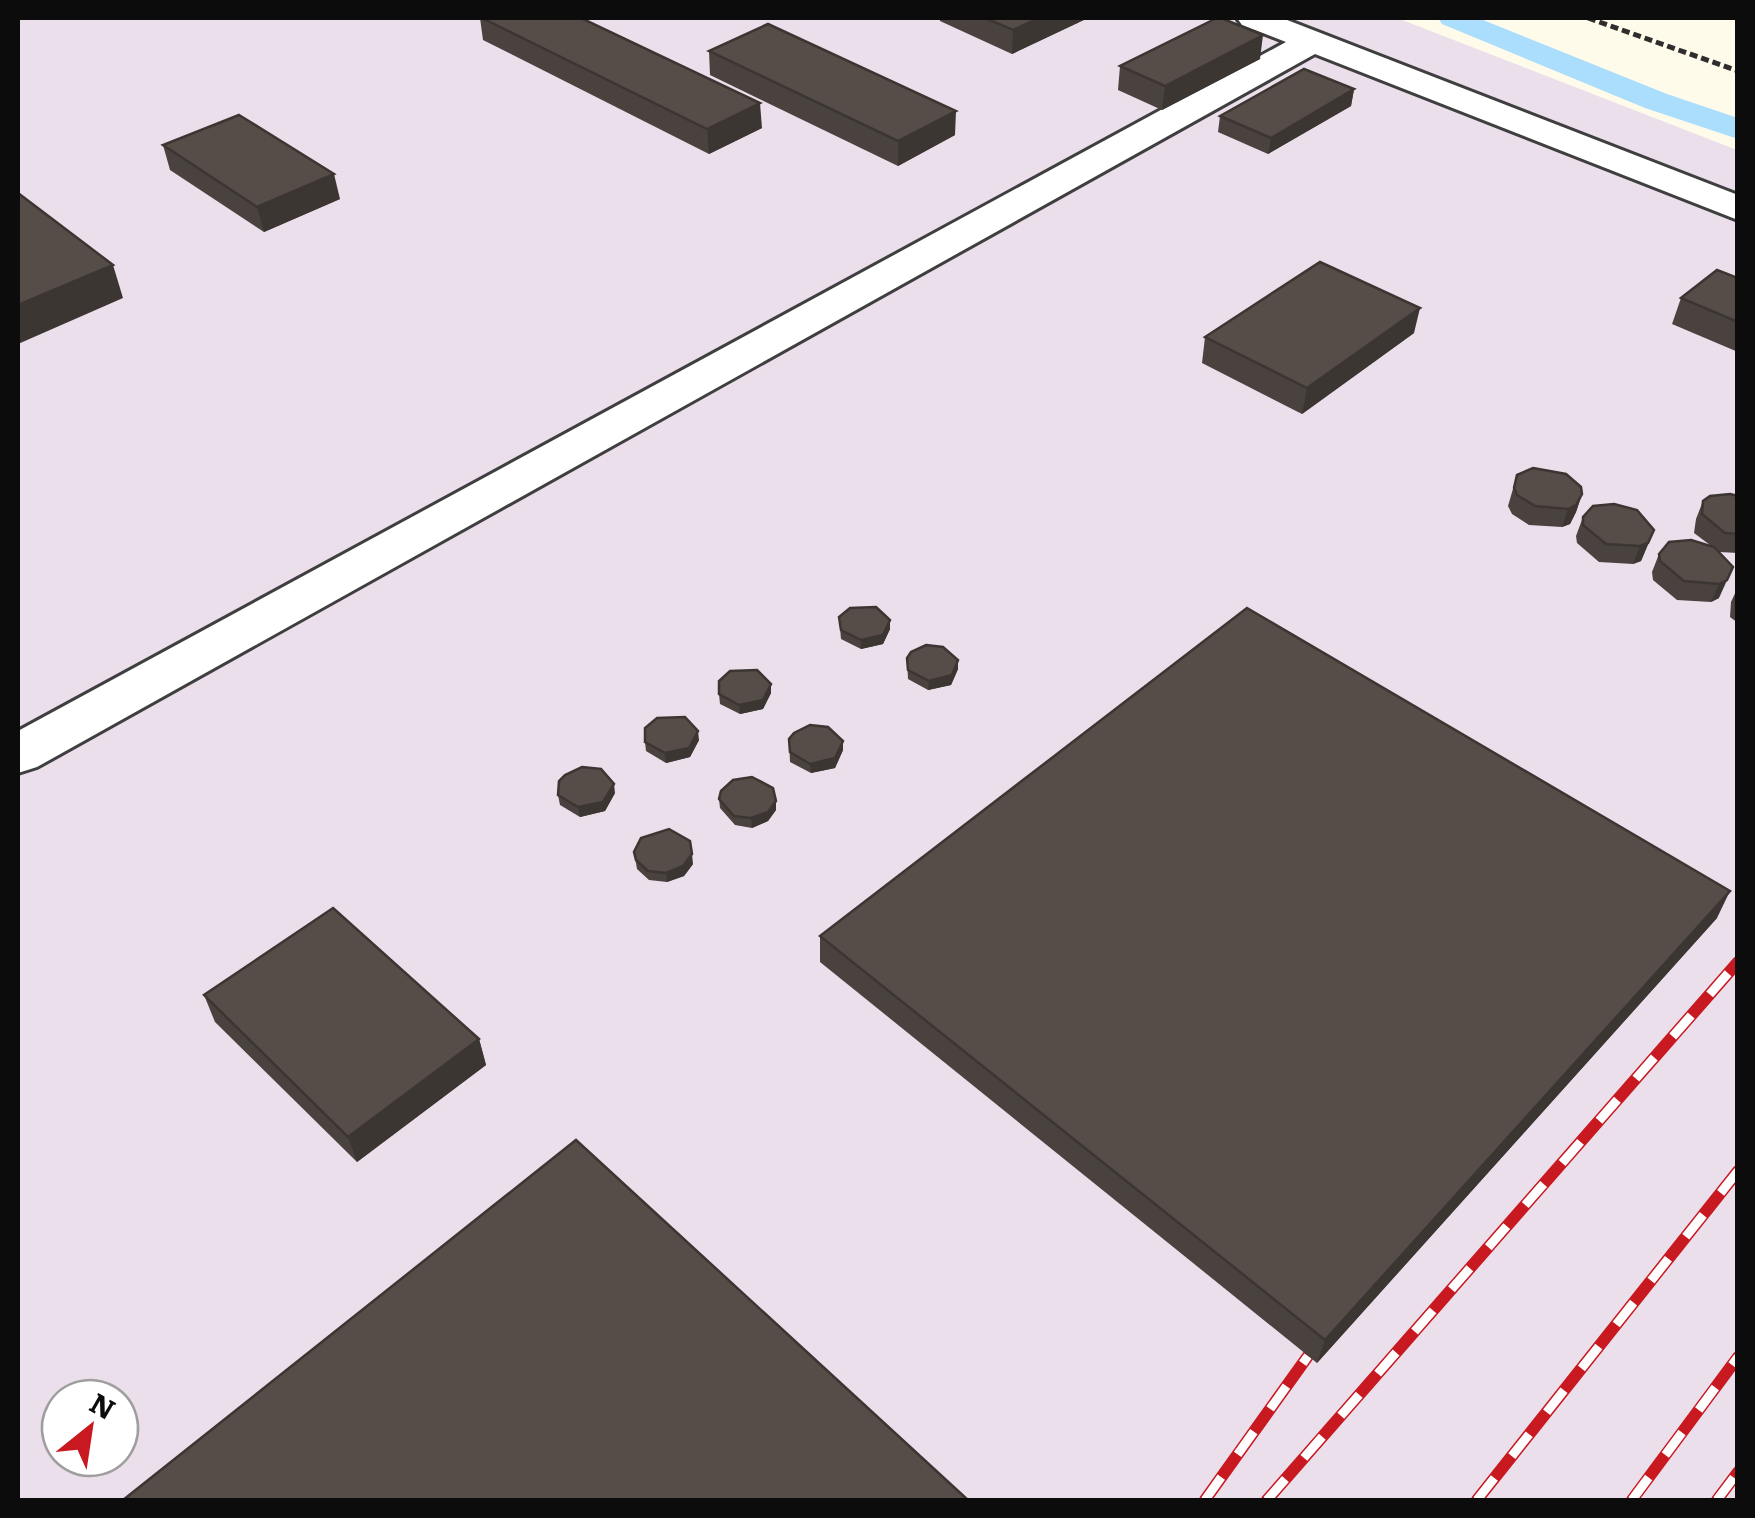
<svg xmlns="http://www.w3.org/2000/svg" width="1755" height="1518" font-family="Literata,serif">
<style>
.industrial{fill:#ebdfec;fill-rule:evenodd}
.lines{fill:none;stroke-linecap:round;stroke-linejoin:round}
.canal{fill:#abddfc;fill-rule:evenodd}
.minor-casing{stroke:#3f3f3f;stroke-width:6}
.path{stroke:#2e2e2e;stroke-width:5;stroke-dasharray:8 4;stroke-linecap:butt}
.minor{fill:#fff;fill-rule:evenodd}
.rail-casing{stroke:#c81820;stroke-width:12}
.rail{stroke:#fff;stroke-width:9;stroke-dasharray:28;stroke-linecap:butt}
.wall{fill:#4a423e}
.shaded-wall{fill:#3c3632}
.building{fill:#564d48;stroke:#3c3632;stroke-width:2.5}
</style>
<rect width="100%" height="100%" fill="#fffbeb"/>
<path class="industrial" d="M 18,18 L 1397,18 L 1737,150 L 1737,1500 L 18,1500 ZM 60,1398 L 120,1398 L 120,1458 L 60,1458 Z"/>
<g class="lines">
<polygon class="canal" points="1438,18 1478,18 1667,94 1738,118 1738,139 1645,108 1442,24"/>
<g class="minor-casing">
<polygon id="minor" points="1237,18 1282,18 1738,195 1738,220 1315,54 37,767 18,773 18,731 1286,42 1242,25"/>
</g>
<polyline class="path" points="1588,18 1738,71"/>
<use href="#minor" class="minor"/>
<g class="rail-casing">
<g id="rail">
<polyline points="1205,1500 1308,1356"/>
<polyline points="1267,1500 1738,962"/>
<polyline points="1477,1500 1738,1171"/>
<polyline points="1632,1500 1738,1357"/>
<polyline points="1717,1500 1738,1472"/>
</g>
</g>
<use href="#rail" class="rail"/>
</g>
<g class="wall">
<polygon points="480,18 581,18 762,128 709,154 483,40"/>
<polygon points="940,18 1088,18 1012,54 940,21"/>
<polygon points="709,51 955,135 898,166 710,75"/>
<polygon points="1260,59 1162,110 1118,90 1120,66"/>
<polygon points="1354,89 1351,106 1268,154 1218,132 1220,116"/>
<polygon points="163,145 340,199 264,232 170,170"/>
<polygon points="1738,278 1738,352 1672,324 1681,298"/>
<polygon points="1414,333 1302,414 1202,363 1205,337"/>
<polygon points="1517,475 1582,494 1576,512 1570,524 1562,527 1529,525 1512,514 1508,506"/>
<polygon points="1738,496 1738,553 1719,552 1719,598 1711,602 1677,600 1653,580 1652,572 1659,554 1710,545 1694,533 1696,519 1703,501"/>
<polygon points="1583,517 1654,530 1641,561 1633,564 1599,562 1577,543 1576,536"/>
<polygon points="1738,587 1738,623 1730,617 1731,602"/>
<polygon points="839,617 890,620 890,629 883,644 861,649 841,639"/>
<polygon points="907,658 958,669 951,685 928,690 908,679"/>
<polygon points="771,693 763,709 740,714 720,704 719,694"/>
<polygon points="789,739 843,750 835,768 811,773 790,762"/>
<polygon points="699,740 690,757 666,763 646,751 645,742"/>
<polygon points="615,793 605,811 580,817 560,805 558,795"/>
<polygon points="719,799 776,810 768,821 752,828 735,825 720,808"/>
<polygon points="634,852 693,864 684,876 667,882 649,880 637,869"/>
<polygon points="1717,918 1317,1363 820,962 820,936"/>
<polygon points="204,995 479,1039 486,1065 357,1162 215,1022"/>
</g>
<g class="shaded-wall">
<polygon points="1039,18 1088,18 1012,54 1013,30"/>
<polygon points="1263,35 1260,59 1162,110 1165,86"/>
<polygon points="1354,89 1351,106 1268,154 1271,138"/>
<polygon points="760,103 762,128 709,154 707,129"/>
<polygon points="956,111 955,135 898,166 898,141"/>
<polygon points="334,174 340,199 264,232 257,207"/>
<polygon points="113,265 123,298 18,344 18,305"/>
<polygon points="1420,308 1414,333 1302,414 1307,388"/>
<polygon points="1582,494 1576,512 1570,524 1562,527 1568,509"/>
<polygon points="1654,530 1641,561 1633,564 1640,546"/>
<polygon points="1733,567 1719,598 1711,602 1719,584"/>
<polygon points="890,620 890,629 883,644 861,649 861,640"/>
<polygon points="958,660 958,669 951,685 928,690 929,681"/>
<polygon points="771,684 771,693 763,709 740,714 739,705"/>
<polygon points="698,731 699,740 690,757 666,763 665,753"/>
<polygon points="843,741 843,750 835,768 811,773 810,764"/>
<polygon points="614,784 615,793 605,811 580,817 578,807"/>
<polygon points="776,801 776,810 768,821 752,828 751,818"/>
<polygon points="692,854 693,864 684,876 667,882 666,873"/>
<polygon points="1730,891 1717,918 1317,1363 1325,1340"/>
<polygon points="479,1039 486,1065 357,1162 348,1137"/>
</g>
<g class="building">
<polygon points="482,18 581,18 760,103 707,129"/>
<polygon points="985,18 1039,18 1013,30"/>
<polygon points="1217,18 1221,18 1263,35 1165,86 1120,66"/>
<polygon points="768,24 956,111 898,141 709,51"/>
<polygon points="1304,69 1354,89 1271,138 1220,116"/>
<polygon points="239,115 334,174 257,207 163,145"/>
<polygon points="18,193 113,265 18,305"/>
<polygon points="1320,262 1420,308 1307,388 1205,337"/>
<polygon points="1717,270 1738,278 1738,322 1681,298"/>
<polygon points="1533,468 1566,474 1581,487 1582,494 1576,505 1568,509 1535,506 1517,495 1514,488 1517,475"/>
<polygon points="1730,494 1738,496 1738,534 1725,533 1702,514 1703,501 1710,496"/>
<polygon points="1614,504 1637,510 1654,530 1648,543 1640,546 1606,544 1583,525 1583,517 1593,506"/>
<polygon points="1691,540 1714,547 1733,567 1727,580 1719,584 1684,581 1660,561 1659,554 1669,542"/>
<polygon points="876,607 890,620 883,635 861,640 841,630 839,617 850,608"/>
<polygon points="1247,608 1730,891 1325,1340 820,936"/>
<polygon points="926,645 943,647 958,660 952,675 929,681 908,670 907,658 911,652"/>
<polygon points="757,670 771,684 763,700 739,705 719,694 719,681 730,671"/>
<polygon points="685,717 698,731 689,748 665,753 645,742 645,728 657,718"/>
<polygon points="810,725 828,727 843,741 835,758 810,764 790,752 789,739 794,733"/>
<polygon points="582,767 601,769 614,784 603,802 578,807 558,795 559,781 565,775"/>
<polygon points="752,777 773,788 776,801 768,812 751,818 734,816 719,799 721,791 733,780"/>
<polygon points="669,829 690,841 692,854 683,866 666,873 648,871 636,860 634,852 641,838"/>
<polygon points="333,908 479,1039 348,1137 204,995"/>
<polygon points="576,1140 968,1500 123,1500"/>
</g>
<rect width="1755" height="1518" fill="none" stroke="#0c0c0c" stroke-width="40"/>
<g transform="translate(90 1428) rotate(30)"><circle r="48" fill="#ffffff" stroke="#9e9e9e" stroke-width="2.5"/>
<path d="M0-8L18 38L0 25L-18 38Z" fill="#c81820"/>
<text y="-15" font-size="28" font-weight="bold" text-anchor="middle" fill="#0c0c0c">N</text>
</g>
</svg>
